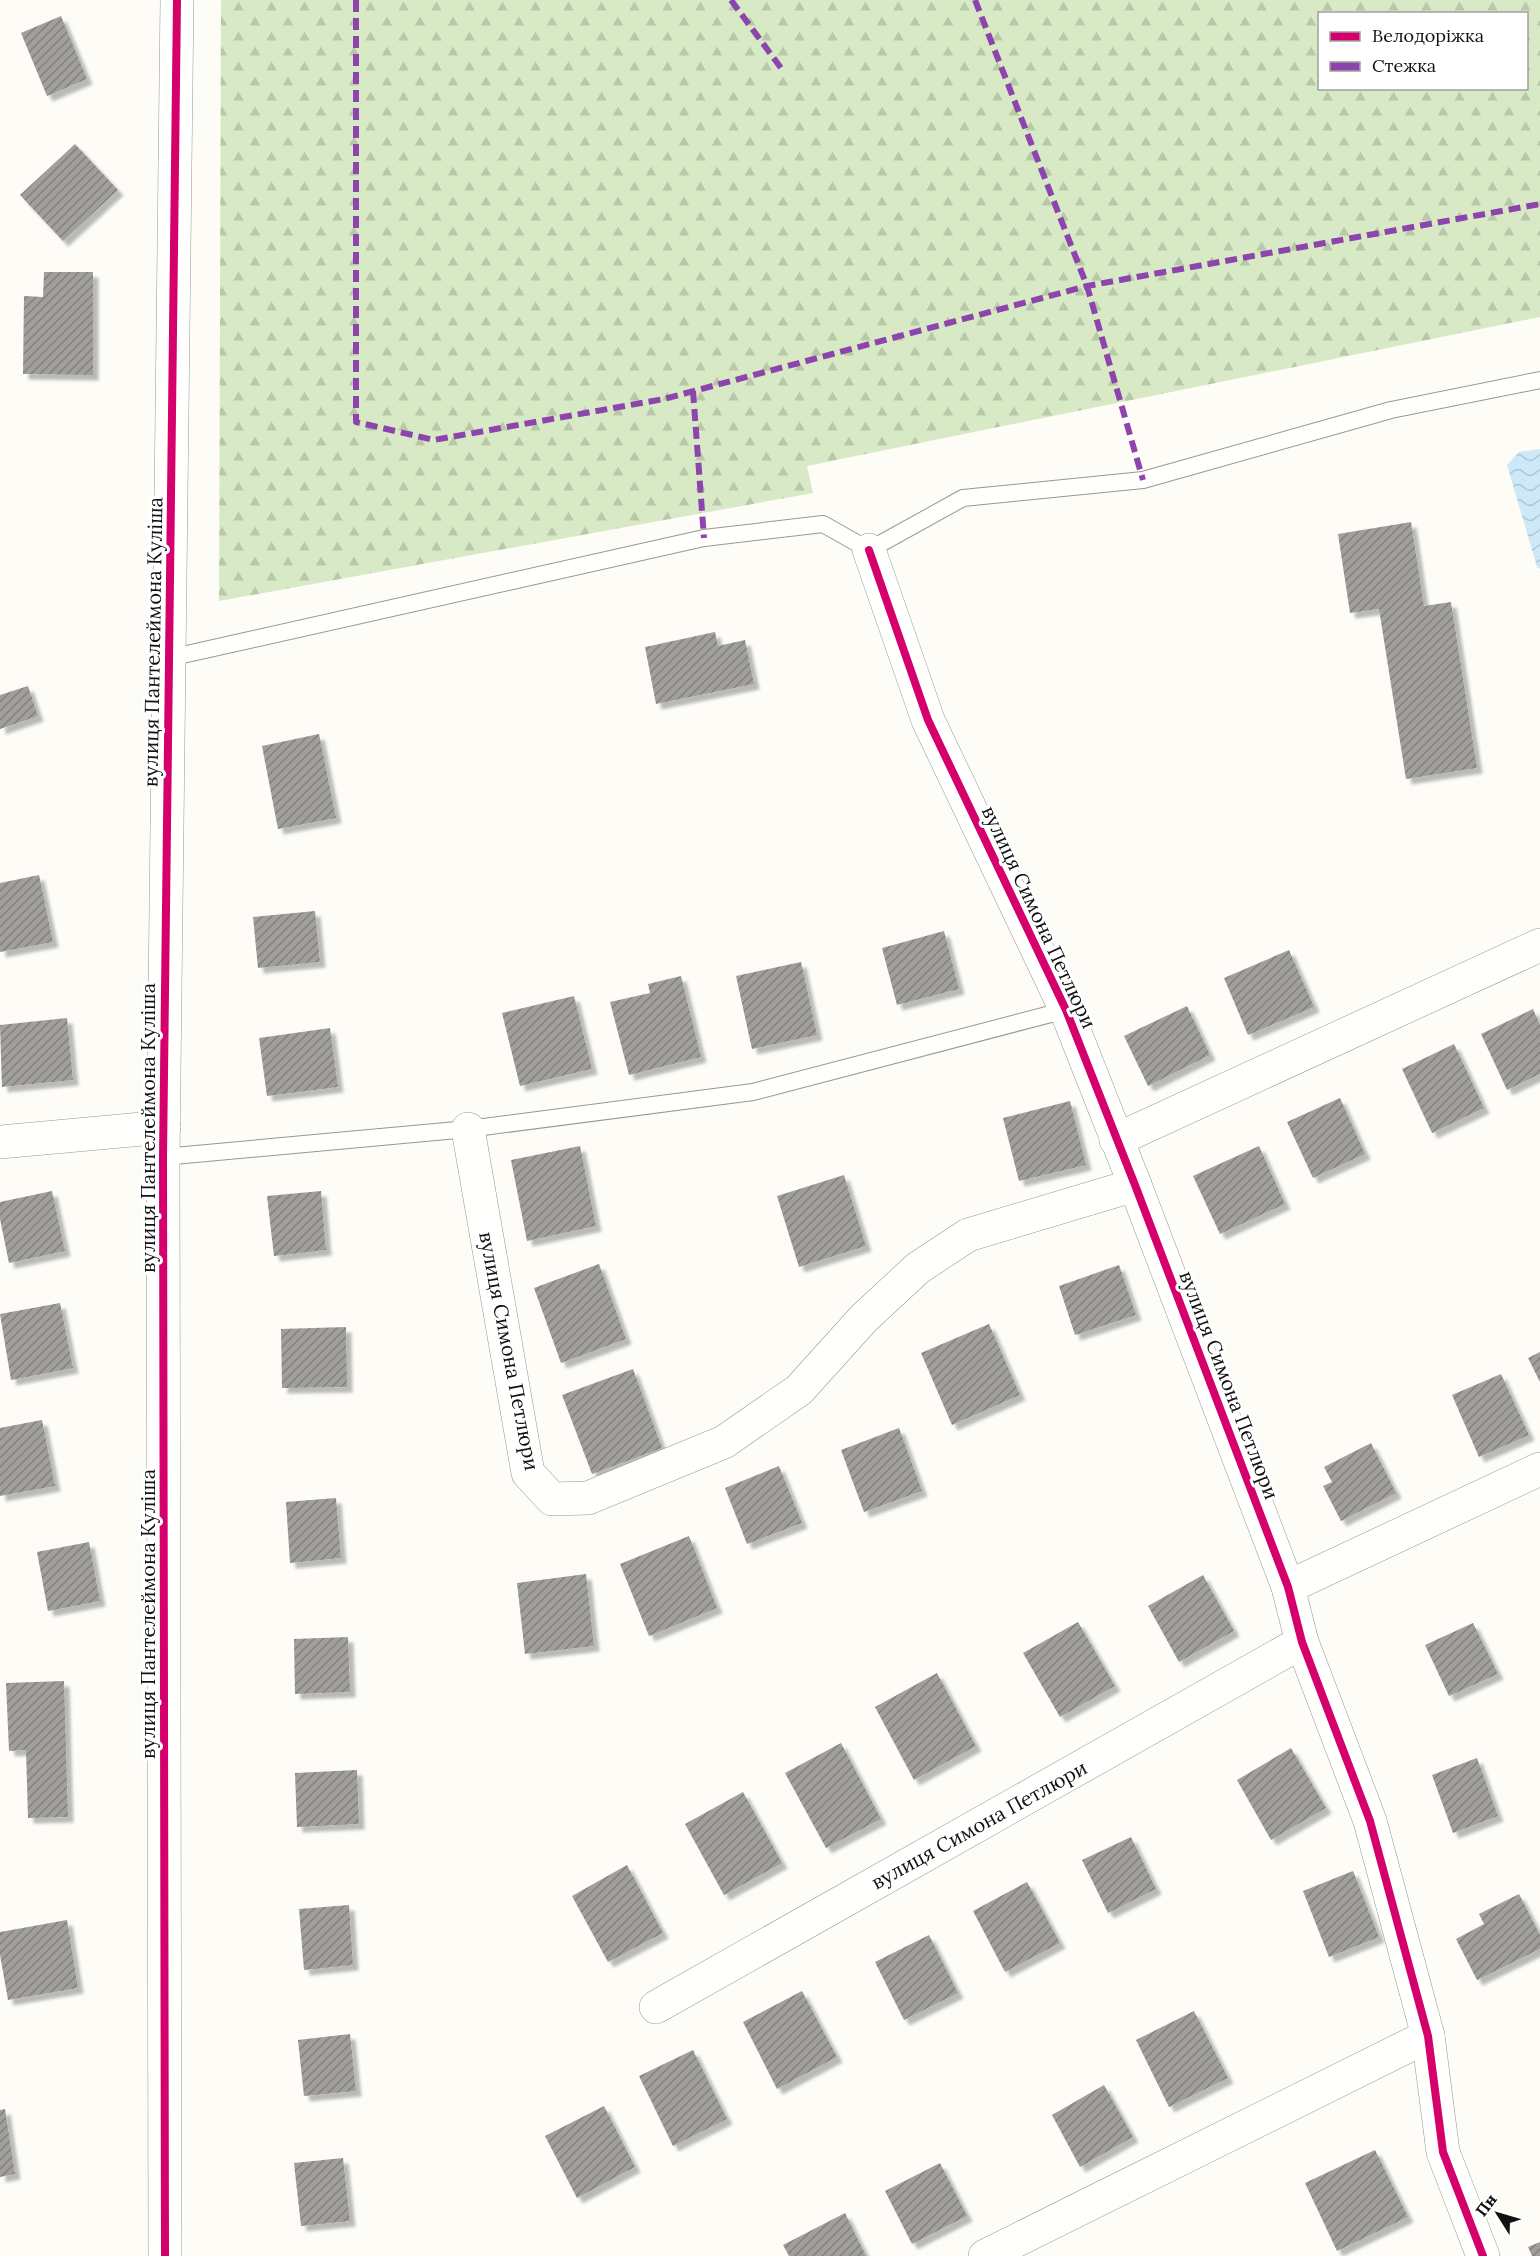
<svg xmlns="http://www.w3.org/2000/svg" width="1540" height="2256" font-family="Lora,serif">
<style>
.forest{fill:url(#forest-firs);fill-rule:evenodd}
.water{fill:url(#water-waves)}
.building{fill:url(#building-hatch);filter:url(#shadow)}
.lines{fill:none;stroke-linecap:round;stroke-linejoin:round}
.service-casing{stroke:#979795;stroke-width:18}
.minor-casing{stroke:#979795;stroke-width:34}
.service{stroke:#fffffe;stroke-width:16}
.minor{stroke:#fffffe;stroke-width:33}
.quiet{stroke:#8e44ad;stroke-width:6;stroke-dasharray:12 6;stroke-linecap:butt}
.cycleway-casing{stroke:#fff;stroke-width:11}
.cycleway{stroke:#d6006c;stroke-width:8}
.labels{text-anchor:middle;stroke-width:6;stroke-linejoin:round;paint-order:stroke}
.street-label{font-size:20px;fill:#111;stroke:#fff}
</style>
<defs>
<pattern id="forest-firs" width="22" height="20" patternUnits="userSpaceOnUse" patternTransform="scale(1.5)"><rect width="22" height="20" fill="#d8eac5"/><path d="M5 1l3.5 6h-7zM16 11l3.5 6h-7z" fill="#b8c8a8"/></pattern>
<pattern id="water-waves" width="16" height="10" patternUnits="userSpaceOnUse" patternTransform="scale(1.5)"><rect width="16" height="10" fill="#cde8f7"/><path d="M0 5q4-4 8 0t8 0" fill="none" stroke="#afc6d3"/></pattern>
<pattern id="building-hatch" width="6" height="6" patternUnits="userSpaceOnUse" patternTransform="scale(1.5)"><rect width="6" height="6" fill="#a19f9c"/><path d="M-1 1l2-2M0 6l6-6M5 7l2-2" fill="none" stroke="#82807e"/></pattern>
<filter id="shadow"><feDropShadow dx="5.5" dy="5.5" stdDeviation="1.5" flood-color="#0004"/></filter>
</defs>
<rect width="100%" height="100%" fill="#fdfcf7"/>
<path class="forest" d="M 221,0 L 1540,0 L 1540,317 L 807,466 L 813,493 L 219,601 ZM 1320,14 L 1526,14 L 1526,88 L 1320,88 Z"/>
<polygon class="water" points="1540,449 1540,569 1537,567 1507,465 1519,452"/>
<g class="building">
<polygon points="61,16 87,79 47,96 21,33"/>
<polygon points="75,144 118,190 63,241 20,195"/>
<polygon points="44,272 93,272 93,375 23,374 24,296 43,297"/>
<polygon points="1411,522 1424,606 1451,602 1477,768 1406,779 1379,609 1350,613 1338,534"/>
<polygon points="715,632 718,646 745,640 754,684 656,704 645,647"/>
<polygon points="28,686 38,716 0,729 0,695"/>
<polygon points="319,734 336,818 278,829 262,746"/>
<polygon points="39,875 53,942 0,952 0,883"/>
<polygon points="315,911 320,962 258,968 253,917"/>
<polygon points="944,931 959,989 897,1005 882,948"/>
<polygon points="1289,950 1314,1007 1248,1035 1224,978"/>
<polygon points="801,962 817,1035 752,1049 736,976"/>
<polygon points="681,976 701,1057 629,1075 610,1002 650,993 648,984"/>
<polygon points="574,996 592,1069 520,1086 502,1013"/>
<polygon points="1187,1006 1210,1055 1148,1086 1124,1036"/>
<polygon points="1533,1009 1540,1025 1540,1074 1507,1090 1481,1034"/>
<polygon points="67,1018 73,1080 2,1087 0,1025"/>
<polygon points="330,1028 338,1087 267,1096 259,1038"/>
<polygon points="1454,1044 1484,1108 1432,1133 1402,1069"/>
<polygon points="1340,1098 1365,1154 1313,1178 1287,1122"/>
<polygon points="1070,1101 1086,1165 1019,1181 1003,1118"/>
<polygon points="580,1146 596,1226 527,1241 511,1160"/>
<polygon points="1259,1146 1285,1204 1220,1234 1193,1176"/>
<polygon points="844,1175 866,1246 799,1267 777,1196"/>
<polygon points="52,1191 65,1251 9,1263 0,1219 0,1202"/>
<polygon points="321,1191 326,1250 274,1256 267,1196"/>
<polygon points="599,1264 626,1339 561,1363 534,1288"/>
<polygon points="1119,1265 1136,1315 1075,1335 1059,1286"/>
<polygon points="60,1303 73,1368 11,1380 0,1314"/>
<polygon points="989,1324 1020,1395 952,1425 921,1353"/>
<polygon points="346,1327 347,1387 282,1388 281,1329"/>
<polygon points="1540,1352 1540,1382 1528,1358"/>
<polygon points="633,1369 662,1448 592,1474 562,1395"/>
<polygon points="1501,1374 1529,1435 1479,1457 1452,1395"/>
<polygon points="42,1420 55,1486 0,1496 0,1428"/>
<polygon points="899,1428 922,1491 864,1512 841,1450"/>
<polygon points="1371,1443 1396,1493 1341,1521 1323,1486 1332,1482 1324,1467"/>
<polygon points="779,1466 802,1523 747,1544 725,1488"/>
<polygon points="336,1498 341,1558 290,1563 286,1502"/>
<polygon points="689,1536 717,1608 649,1636 620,1564"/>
<polygon points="89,1542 100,1601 48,1611 37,1552"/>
<polygon points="586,1574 594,1646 525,1654 517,1583"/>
<polygon points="1203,1575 1234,1631 1179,1662 1148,1606"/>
<polygon points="1078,1622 1115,1686 1060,1717 1023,1653"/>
<polygon points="1473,1623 1498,1674 1449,1696 1425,1645"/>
<polygon points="348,1637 350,1692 295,1694 294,1639"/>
<polygon points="937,1673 976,1746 914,1780 875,1707"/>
<polygon points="64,1681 68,1817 28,1818 26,1750 9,1751 6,1683"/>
<polygon points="841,1743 881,1819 826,1848 785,1773"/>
<polygon points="1291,1748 1326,1808 1271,1840 1237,1780"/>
<polygon points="1477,1758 1498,1816 1453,1833 1432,1775"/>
<polygon points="357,1770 359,1824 297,1827 295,1773"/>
<polygon points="743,1792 782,1863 724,1895 685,1824"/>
<polygon points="1131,1837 1156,1889 1108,1913 1082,1860"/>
<polygon points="627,1865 663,1933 608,1962 572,1896"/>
<polygon points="1353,1871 1379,1937 1329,1957 1303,1891"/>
<polygon points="1027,1882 1060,1943 1005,1972 973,1911"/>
<polygon points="1519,1894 1540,1935 1540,1949 1477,1980 1456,1939 1484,1924 1479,1914"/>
<polygon points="349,1905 353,1965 304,1970 299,1909"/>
<polygon points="67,1920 78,1988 8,2000 0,1955 0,1932"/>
<polygon points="929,1935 958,1993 904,2020 875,1962"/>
<polygon points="802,1991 837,2057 777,2089 743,2022"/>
<polygon points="1194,2011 1228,2078 1169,2107 1136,2040"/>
<polygon points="350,2034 356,2091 304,2096 298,2040"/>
<polygon points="693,2050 727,2119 673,2146 639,2076"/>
<polygon points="1104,2085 1133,2137 1080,2167 1052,2115"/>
<polygon points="604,2106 635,2167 577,2198 545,2136"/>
<polygon points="5,2109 15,2174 0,2177 0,2110"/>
<polygon points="1375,2150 1408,2217 1337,2251 1305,2183"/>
<polygon points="343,2158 350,2221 301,2226 294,2163"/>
<polygon points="940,2163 967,2216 912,2244 885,2191"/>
<polygon points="845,2213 866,2256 789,2256 783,2245"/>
<polygon points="1540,2242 1540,2256 1532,2256 1528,2247"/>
</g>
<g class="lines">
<g class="service-casing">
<g id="service">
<polyline points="169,658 704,538 823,524 869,550 963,498 1143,480 1391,410 1540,380"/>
<polyline points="163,1157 468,1129 753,1092 1066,1010"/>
</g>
</g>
<g class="minor-casing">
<g id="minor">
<polyline points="869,550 928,720 1066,1010 1135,1185 1288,1587 1302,1642 1370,1821 1428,2036 1443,2152 1483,2256"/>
<polyline points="468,1129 528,1473 552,1499 588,1498 724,1442 799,1390 864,1318 918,1268 968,1235 1135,1185"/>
<polyline points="1116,1140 1540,945"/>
<polyline points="0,1142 164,1127"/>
<polyline points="1288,1587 1540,1469"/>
<polyline points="656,2007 1302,1642"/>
<polyline points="165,2256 163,1157 177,0"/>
<polyline points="985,2256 1428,2036"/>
</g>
</g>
<use href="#service" class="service"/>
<use href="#minor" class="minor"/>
<g class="quiet">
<polyline points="356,0 356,422 434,440 664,399 1087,286 1540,204"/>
<polyline points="731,0 781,68"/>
<polyline points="975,0 1087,286 1143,480"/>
<polyline points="693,391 704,538"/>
</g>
<g class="cycleway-casing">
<g id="cycleway">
<polyline points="869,550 928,720 1066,1010 1135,1185 1288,1587 1302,1642 1370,1821 1428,2036 1443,2152 1483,2256"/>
<polyline points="165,2256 163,1157 177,0"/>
</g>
</g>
<use href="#cycleway" class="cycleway"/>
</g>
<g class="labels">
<g class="street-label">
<text transform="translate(153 642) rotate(-89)" y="7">вулиця Пантелеймона Куліша</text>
<text transform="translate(1039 917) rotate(65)" y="7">вулиця Симона Петлюри</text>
<text transform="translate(148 1128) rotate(-90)" y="7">вулиця Пантелеймона Куліша</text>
<text transform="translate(509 1351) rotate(79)" y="7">вулиця Симона Петлюри</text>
<text transform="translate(1229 1385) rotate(69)" y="7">вулиця Симона Петлюри</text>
<text transform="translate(148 1614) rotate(-90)" y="7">вулиця Пантелеймона Куліша</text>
<text transform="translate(979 1825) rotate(-29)" y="7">вулиця Симона Петлюри</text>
</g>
</g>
<rect x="1318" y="12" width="210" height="78" fill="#ffffff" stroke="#a0a0a0" stroke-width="1.5"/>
<rect x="1330" y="32" width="30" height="9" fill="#d6006c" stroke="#a0a0a0" stroke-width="1.5"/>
<text x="1372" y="42" font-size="18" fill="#111111">Велодоріжка</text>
<rect x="1330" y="62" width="30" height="9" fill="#8e44ad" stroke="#a0a0a0" stroke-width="1.5"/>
<text x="1372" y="72" font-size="18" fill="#111111">Стежка</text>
<g transform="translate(1498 2214) rotate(307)" stroke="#ffffff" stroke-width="4.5" paint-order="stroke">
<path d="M0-4.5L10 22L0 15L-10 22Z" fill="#111111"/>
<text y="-9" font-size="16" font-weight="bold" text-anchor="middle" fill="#111111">Пн</text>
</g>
</svg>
